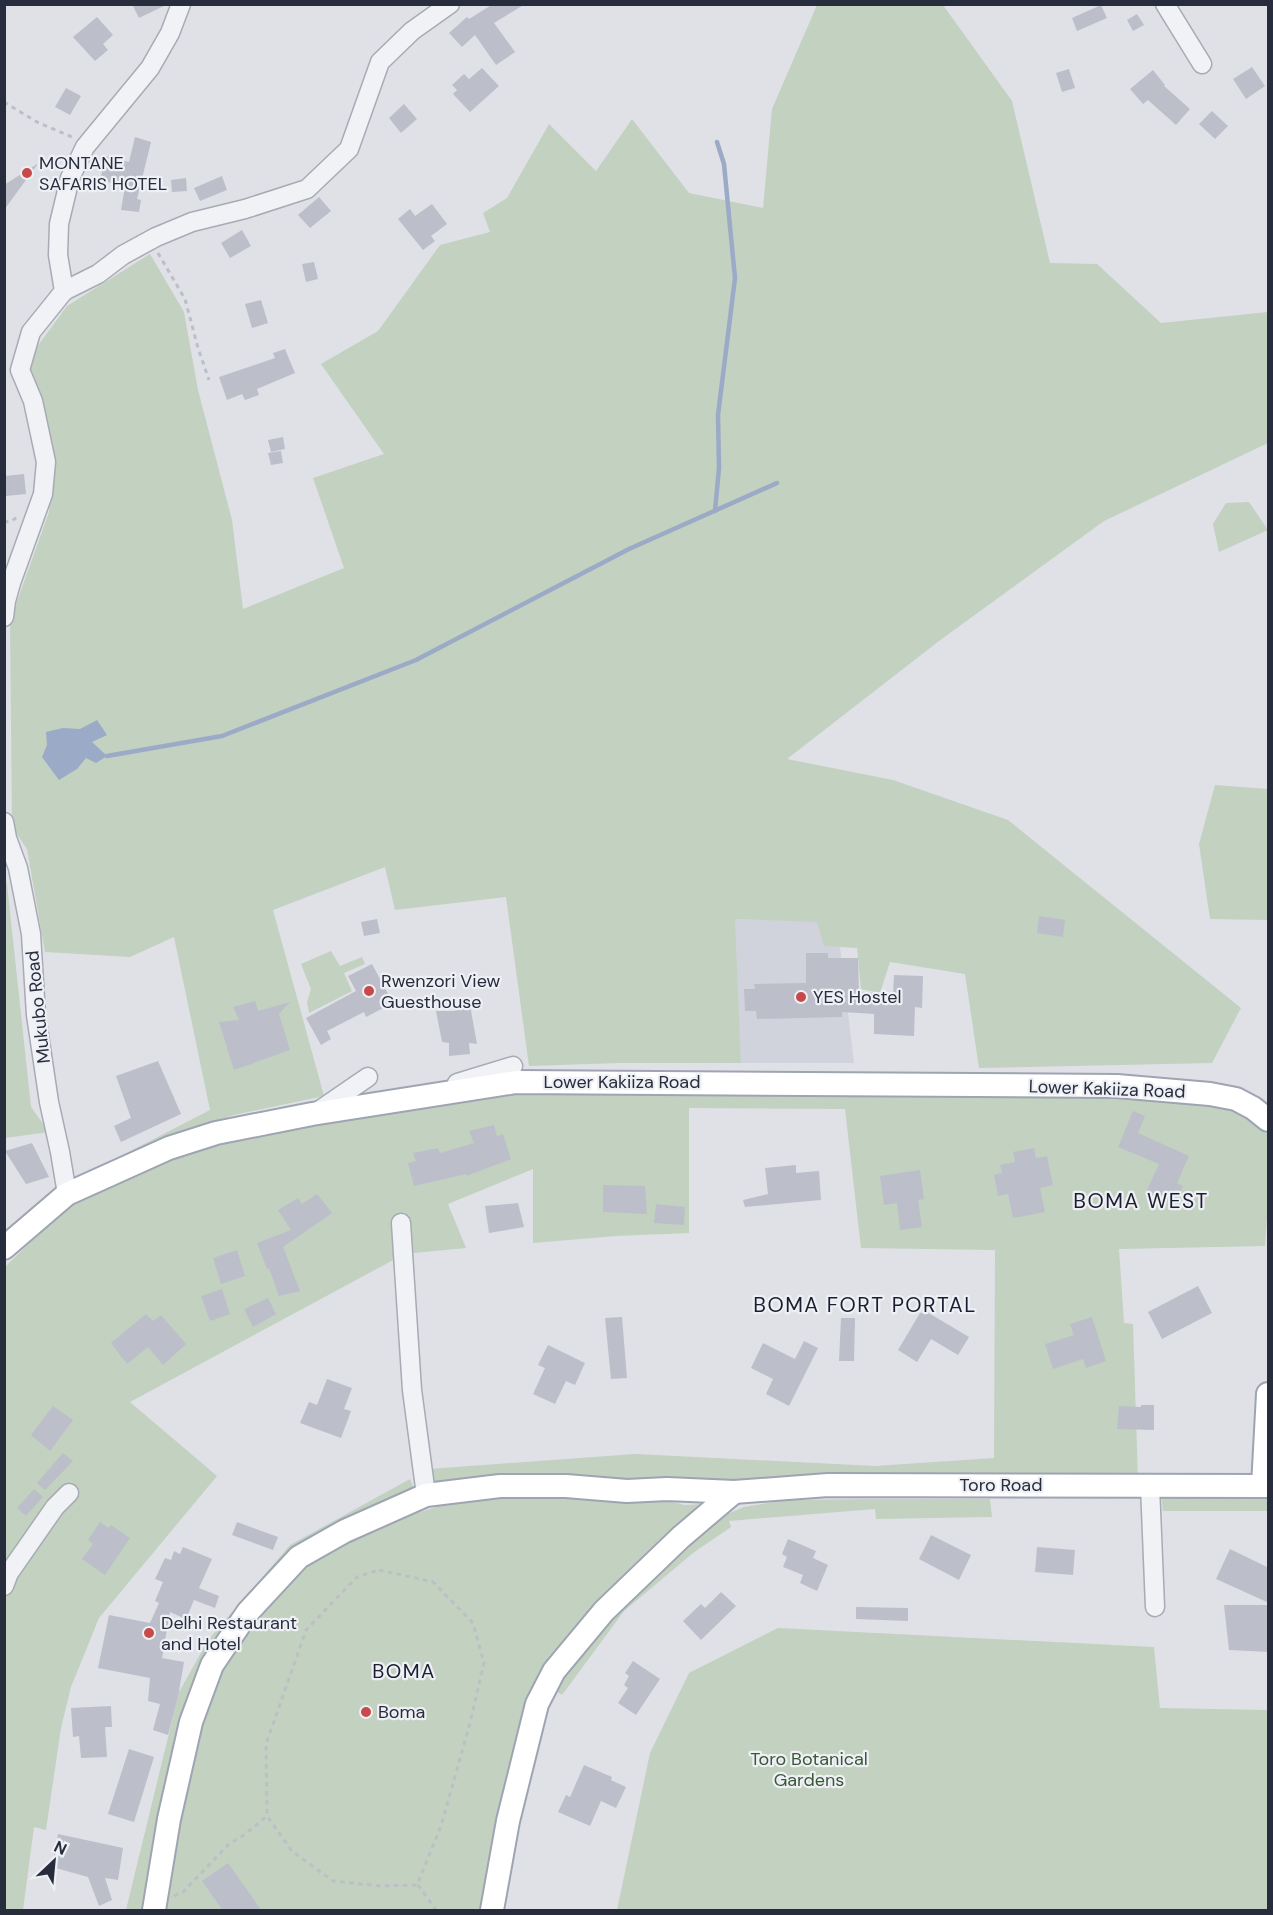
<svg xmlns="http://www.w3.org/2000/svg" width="1273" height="1915" font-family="'DM Sans',sans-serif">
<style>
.built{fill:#d1d3dc}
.green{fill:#c2d1c0}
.water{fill:#9baac6}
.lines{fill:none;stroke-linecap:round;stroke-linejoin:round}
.stream{stroke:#9baac6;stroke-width:4.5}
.building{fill:#bcbfca}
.minor-casing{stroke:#a8abb4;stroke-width:21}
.major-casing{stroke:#9ea4b2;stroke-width:26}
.path{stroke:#bdbfc6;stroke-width:3;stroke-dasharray:4.5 4.5;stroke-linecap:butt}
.minor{stroke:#f1f2f6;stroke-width:18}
.major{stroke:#fff;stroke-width:22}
.poi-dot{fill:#c7494a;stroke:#eef0f5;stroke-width:2}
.labels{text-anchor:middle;stroke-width:4.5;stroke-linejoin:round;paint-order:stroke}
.poi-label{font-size:18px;fill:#282d3d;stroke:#eef0f5;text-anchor:start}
.street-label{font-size:18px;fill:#282d3d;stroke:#eef0f5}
.park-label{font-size:18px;fill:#385836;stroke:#eef0f5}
.neighbourhood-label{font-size:20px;letter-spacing:1.5px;fill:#1b1e2e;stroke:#eef0f5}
.quarter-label{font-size:21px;letter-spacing:1.5px;fill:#1b1e2e;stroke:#eef0f5}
</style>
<rect width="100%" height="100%" fill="#dfe1e7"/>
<polygon class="built" points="734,919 837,922 854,1063 741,1063"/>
<g class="green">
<polygon points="817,5 943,5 1012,101 1050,263 1097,264 1161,323 1268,312 1268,443 1104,521 939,641 787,759 893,780 1008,820 1241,1008 1212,1063 979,1068 965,974 890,962 880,993 861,989 857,948 824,946 817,922 735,919 741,1063 620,1063 529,1066 506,897 395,910 385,867 273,910 324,1096 234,1115 210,1123 88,1173 210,1110 174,937 130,957 45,952 27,849 12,827 10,621 49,512 52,450 29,373 37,347 67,306 150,254 184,312 198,390 232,520 243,609 344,568 313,478 384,454 321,364 378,331 440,245 490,232 483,213 507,198 549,124 596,171 632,119 689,193 763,208 772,109"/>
<polygon points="1249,502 1268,530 1219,552 1213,524 1226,503"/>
<polygon points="1215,785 1268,789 1268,920 1210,919 1199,844"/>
<polygon points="4,876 7,884 31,1107 49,1132 5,1138"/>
<polygon points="331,951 340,966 362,957 365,964 344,973 352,991 309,1013 307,1002 311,989 301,964"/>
<polygon points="535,1088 1114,1091 1229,1105 1250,1114 1268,1135 1268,1203 1265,1246 1119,1249 1124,1323 1133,1324 1138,1481 432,1493 429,1469 635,1454 875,1466 994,1458 995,1250 861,1248 845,1109 689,1108 689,1233 616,1236 533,1243 533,1169 448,1204 466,1248 414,1253 397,1258 130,1402 217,1476 99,1618 71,1687 61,1728 46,1830 34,1827 23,1910 4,1910 5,1267 70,1203 178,1151 297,1120"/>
<polygon points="410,1479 416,1494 349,1522 206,1665 148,1910 126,1910 179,1692 208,1640 290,1545"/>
<polygon points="493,1489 635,1493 685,1505 722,1503 554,1671 492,1910 162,1910 191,1725 217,1663 303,1563 345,1536"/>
<polygon points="1268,1493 1268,1511 1163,1511 1161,1494"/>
<polygon points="873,1499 990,1499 992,1517 876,1519 875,1509 729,1521 731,1527 693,1553 624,1611 562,1695 550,1687 558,1674 683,1542 725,1515 744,1507 786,1500"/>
<polygon points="778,1628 1154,1647 1160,1708 1268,1710 1268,1910 617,1910 650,1753 689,1673"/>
</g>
<polygon class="water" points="97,720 107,735 92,742 107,756 96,763 86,758 77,769 59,780 42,757 47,745 46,732 63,728 80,729"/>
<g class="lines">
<g class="stream">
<polyline points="715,511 719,468 718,415 735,278 724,164 717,142"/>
<polyline points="107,756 222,736 416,660 629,549 777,483"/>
</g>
</g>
<g class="building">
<polygon points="132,4 168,4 139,18"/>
<polygon points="493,4 525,4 494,23 515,52 496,65 475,35 462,47 449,33 467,17 469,19"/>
<polygon points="1101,5 1107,18 1077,31 1072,18"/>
<polygon points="1137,14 1144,25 1133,31 1127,20"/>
<polygon points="97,17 113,35 103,44 108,50 95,61 73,37"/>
<polygon points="1252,67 1265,86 1246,99 1233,79"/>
<polygon points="482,68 499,86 470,112 453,94 457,90 452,85 464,74 469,79"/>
<polygon points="1069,69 1075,88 1062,92 1056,73"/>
<polygon points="1153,70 1165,85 1164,86 1190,109 1176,125 1148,100 1143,104 1130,89"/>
<polygon points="66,88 81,96 70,115 55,107"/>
<polygon points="404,104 417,119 401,133 389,118"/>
<polygon points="1212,111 1228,126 1215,139 1199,124"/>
<polygon points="135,137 151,142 137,199 141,200 139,212 121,210 125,186 100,180 106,156 129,162"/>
<polygon points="37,164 37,165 4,210 4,185"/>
<polygon points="222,176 227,190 200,201 194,188"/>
<polygon points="186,178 187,191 172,192 171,180"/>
<polygon points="319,197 331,211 310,228 298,215"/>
<polygon points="432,204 447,224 431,236 435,241 423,250 398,219 410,209 415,216"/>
<polygon points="242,230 251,246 230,258 221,243"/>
<polygon points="314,262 318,279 306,282 302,264"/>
<polygon points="261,300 268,323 252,328 245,304"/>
<polygon points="285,349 295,373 257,389 259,395 245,400 242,394 227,400 219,377 275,358 273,353"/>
<polygon points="283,437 285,449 271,452 268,440"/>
<polygon points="281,451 283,463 271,465 268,453"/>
<polygon points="24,474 26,494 6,496 4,476"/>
<polygon points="1039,916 1065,920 1063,937 1037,933"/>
<polygon points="377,919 380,933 364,936 361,922"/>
<polygon points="806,953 828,953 828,958 858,958 859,992 893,994 894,975 923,976 922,1008 915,1007 914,1036 874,1034 874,1014 842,1012 842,1017 757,1019 756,1011 745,1011 744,989 755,989 754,984 806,983"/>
<polygon points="372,964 393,1003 366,1017 364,1012 327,1031 331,1039 321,1045 306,1018 356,991 348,976"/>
<polygon points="255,1001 258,1011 290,1002 279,1014 290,1050 234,1070 219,1022 239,1020 233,1007"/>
<polygon points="470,1005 477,1044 469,1043 470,1054 449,1056 449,1043 442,1042 436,1011 455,1011 452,1006"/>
<polygon points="158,1061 181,1114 121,1142 114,1126 131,1118 116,1076"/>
<polygon points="1133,1111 1145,1116 1138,1133 1189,1156 1177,1183 1183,1186 1175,1203 1147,1190 1159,1164 1118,1147"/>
<polygon points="494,1125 497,1136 503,1134 511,1159 466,1176 466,1174 414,1186 408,1163 416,1161 413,1153 438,1148 440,1153 474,1143 469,1131"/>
<polygon points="32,1143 49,1177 26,1184 5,1151"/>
<polygon points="1034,1148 1036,1158 1047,1156 1053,1185 1040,1188 1045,1212 1013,1218 1008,1194 998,1196 994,1175 1002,1173 1000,1165 1015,1162 1013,1152"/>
<polygon points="796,1165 796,1173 819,1171 821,1200 745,1207 743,1200 768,1194 765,1168"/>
<polygon points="920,1170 924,1199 918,1200 922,1227 900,1230 897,1203 884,1205 880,1176"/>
<polygon points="603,1185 645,1186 647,1214 603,1212"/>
<polygon points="317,1194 332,1213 283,1247 300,1291 279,1296 269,1268 267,1269 257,1243 291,1230 278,1210 298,1198 302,1204"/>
<polygon points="518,1203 524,1227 489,1233 485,1206"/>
<polygon points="656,1204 685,1207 684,1225 654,1223"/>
<polygon points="237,1250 245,1276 221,1284 213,1258"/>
<polygon points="1198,1286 1212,1313 1162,1339 1148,1312"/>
<polygon points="222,1289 230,1314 210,1321 201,1296"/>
<polygon points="268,1298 276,1314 253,1327 244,1309"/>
<polygon points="927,1312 969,1337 958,1355 931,1339 917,1362 898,1350 920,1313"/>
<polygon points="146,1314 153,1321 161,1315 186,1344 163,1365 148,1347 127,1364 111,1343"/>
<polygon points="622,1317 627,1378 611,1379 605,1318"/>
<polygon points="1092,1317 1106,1361 1086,1368 1083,1359 1053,1369 1045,1344 1074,1335 1070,1324"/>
<polygon points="841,1318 855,1318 854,1361 839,1361"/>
<polygon points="804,1341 818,1348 789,1406 766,1394 773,1379 751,1368 763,1343 795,1359"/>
<polygon points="548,1345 585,1363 575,1385 566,1381 555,1404 533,1394 545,1368 538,1365"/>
<polygon points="327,1379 352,1388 344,1409 351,1411 341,1438 300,1423 309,1402 317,1405"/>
<polygon points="1141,1405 1154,1405 1154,1430 1117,1429 1119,1406 1141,1407"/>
<polygon points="53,1406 73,1420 50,1451 31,1435"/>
<polygon points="63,1453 73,1461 45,1490 37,1483"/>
<polygon points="34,1489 43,1497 26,1516 17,1508"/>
<polygon points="100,1522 109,1528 111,1525 130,1538 105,1575 82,1559 93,1544 88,1540"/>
<polygon points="237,1522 278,1537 273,1550 232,1535"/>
<polygon points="931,1535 971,1555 959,1580 919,1559"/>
<polygon points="788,1539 816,1551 813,1558 828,1565 817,1591 800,1583 803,1575 783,1567 787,1557 782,1554"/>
<polygon points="183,1547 212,1559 199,1588 219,1596 215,1608 194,1600 186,1619 170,1612 162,1658 184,1662 178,1697 168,1735 153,1730 160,1704 148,1701 150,1678 98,1668 109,1615 150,1623 159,1603 155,1601 163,1582 155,1579 165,1558 171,1560 174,1551 180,1554"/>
<polygon points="1037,1547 1075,1550 1073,1575 1035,1572"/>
<polygon points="1230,1549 1269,1568 1269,1603 1216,1579"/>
<polygon points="721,1592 736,1606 701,1640 683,1621 701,1604 705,1608"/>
<polygon points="1224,1605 1269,1605 1269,1652 1229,1650"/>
<polygon points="856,1607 908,1608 908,1621 856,1619"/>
<polygon points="633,1661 660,1679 636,1715 618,1703 628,1688 624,1685 629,1676 625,1673"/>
<polygon points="111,1706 112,1727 105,1727 107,1757 81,1758 79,1736 73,1737 71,1708"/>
<polygon points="129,1749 154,1757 134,1822 108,1814"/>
<polygon points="584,1765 612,1777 611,1780 626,1787 616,1808 601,1801 590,1826 558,1812 566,1795 570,1797"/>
<polygon points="58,1834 123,1848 118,1880 105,1878 112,1900 99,1906 88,1877 52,1867"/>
<polygon points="228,1863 262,1911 223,1911 202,1881"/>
</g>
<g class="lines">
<g class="minor-casing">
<g id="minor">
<polyline points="1165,4 1202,64"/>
<polyline points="64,291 98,274 123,255 156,237 192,222 245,209 307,189 349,149 380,62 412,31 450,4"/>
<polyline points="4,617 6,601 11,583 43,494 46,462 33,401 20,370 31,332 64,291 58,255 59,224 70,178 85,147 150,68 170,33 181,4"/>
<polyline points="4,822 7,838 18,868 31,934 36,1015 49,1102 60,1152 67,1194"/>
<polyline points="457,1083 513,1066"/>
<polyline points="317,1112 368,1077"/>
<polyline points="401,1223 412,1390 426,1495"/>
<polyline points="1150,1486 1155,1607"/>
<polyline points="4,1586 9,1573 55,1507 69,1493"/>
</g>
</g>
<g class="major-casing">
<g id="major">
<polyline points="4,1248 67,1194 169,1148 216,1133 312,1114 516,1082 1117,1086 1210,1094 1236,1099 1253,1108 1268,1120"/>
<polyline points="1263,1486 1268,1394"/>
<polyline points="154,1910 169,1819 191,1722 212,1665 248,1612 299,1557 345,1531 426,1495 500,1486 566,1486 627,1491 667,1489 734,1492 828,1485 1268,1486"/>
<polyline points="492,1910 508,1821 537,1704 554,1671 604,1611 681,1537 734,1492"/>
</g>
</g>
<g class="path">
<polyline points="4,102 37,122 72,137"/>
<polyline points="158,253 185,299 198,348 209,380"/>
<polyline points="4,522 12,521 17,517"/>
<polygon points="379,1570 433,1582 473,1623 484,1663 470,1723 441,1826 417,1885 380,1886 333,1881 292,1851 267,1816 266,1744 306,1630 357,1577"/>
<polyline points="418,1885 436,1910"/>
<polyline points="174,1896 183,1892 229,1844 244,1835 267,1816"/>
</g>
<use href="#minor" class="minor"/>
<use href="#major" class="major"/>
</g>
<g class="poi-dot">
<circle cx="27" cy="173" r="6"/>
<circle cx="369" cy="991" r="6"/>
<circle cx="801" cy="997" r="6"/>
<circle cx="149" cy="1633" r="6"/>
<circle cx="366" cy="1712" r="6"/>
</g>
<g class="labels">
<g class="poi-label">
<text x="39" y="169">MONTANE<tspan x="39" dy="21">SAFARIS HOTEL</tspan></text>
<text x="381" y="987">Rwenzori View<tspan x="381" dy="21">Guesthouse</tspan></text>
<text x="813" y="1003">YES Hostel</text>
<text x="161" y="1629">Delhi Restaurant<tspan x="161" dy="21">and Hotel</tspan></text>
<text x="378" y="1718">Boma</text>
</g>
<g class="street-label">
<text transform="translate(38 1007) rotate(-96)" y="6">Mukubo Road</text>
<text x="622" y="1088">Lower Kakiiza Road</text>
<text transform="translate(1107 1089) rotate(2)" y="6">Lower Kakiiza Road</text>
<text x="1001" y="1491">Toro Road</text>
</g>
<g class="park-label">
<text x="809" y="1765">Toro Botanical<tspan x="809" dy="21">Gardens</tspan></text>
</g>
<g class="neighbourhood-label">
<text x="404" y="1678">BOMA</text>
</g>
<g class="quarter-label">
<text x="1141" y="1208">BOMA WEST</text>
<text x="865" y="1312">BOMA FORT PORTAL</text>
</g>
</g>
<rect width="1273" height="1915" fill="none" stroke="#282d3d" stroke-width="12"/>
<g transform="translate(54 1861) rotate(26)" stroke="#eef0f5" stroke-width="4.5" paint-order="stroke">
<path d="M0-4.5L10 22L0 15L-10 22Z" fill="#282d3d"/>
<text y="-9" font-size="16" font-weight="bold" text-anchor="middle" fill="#282d3d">N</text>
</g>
</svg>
